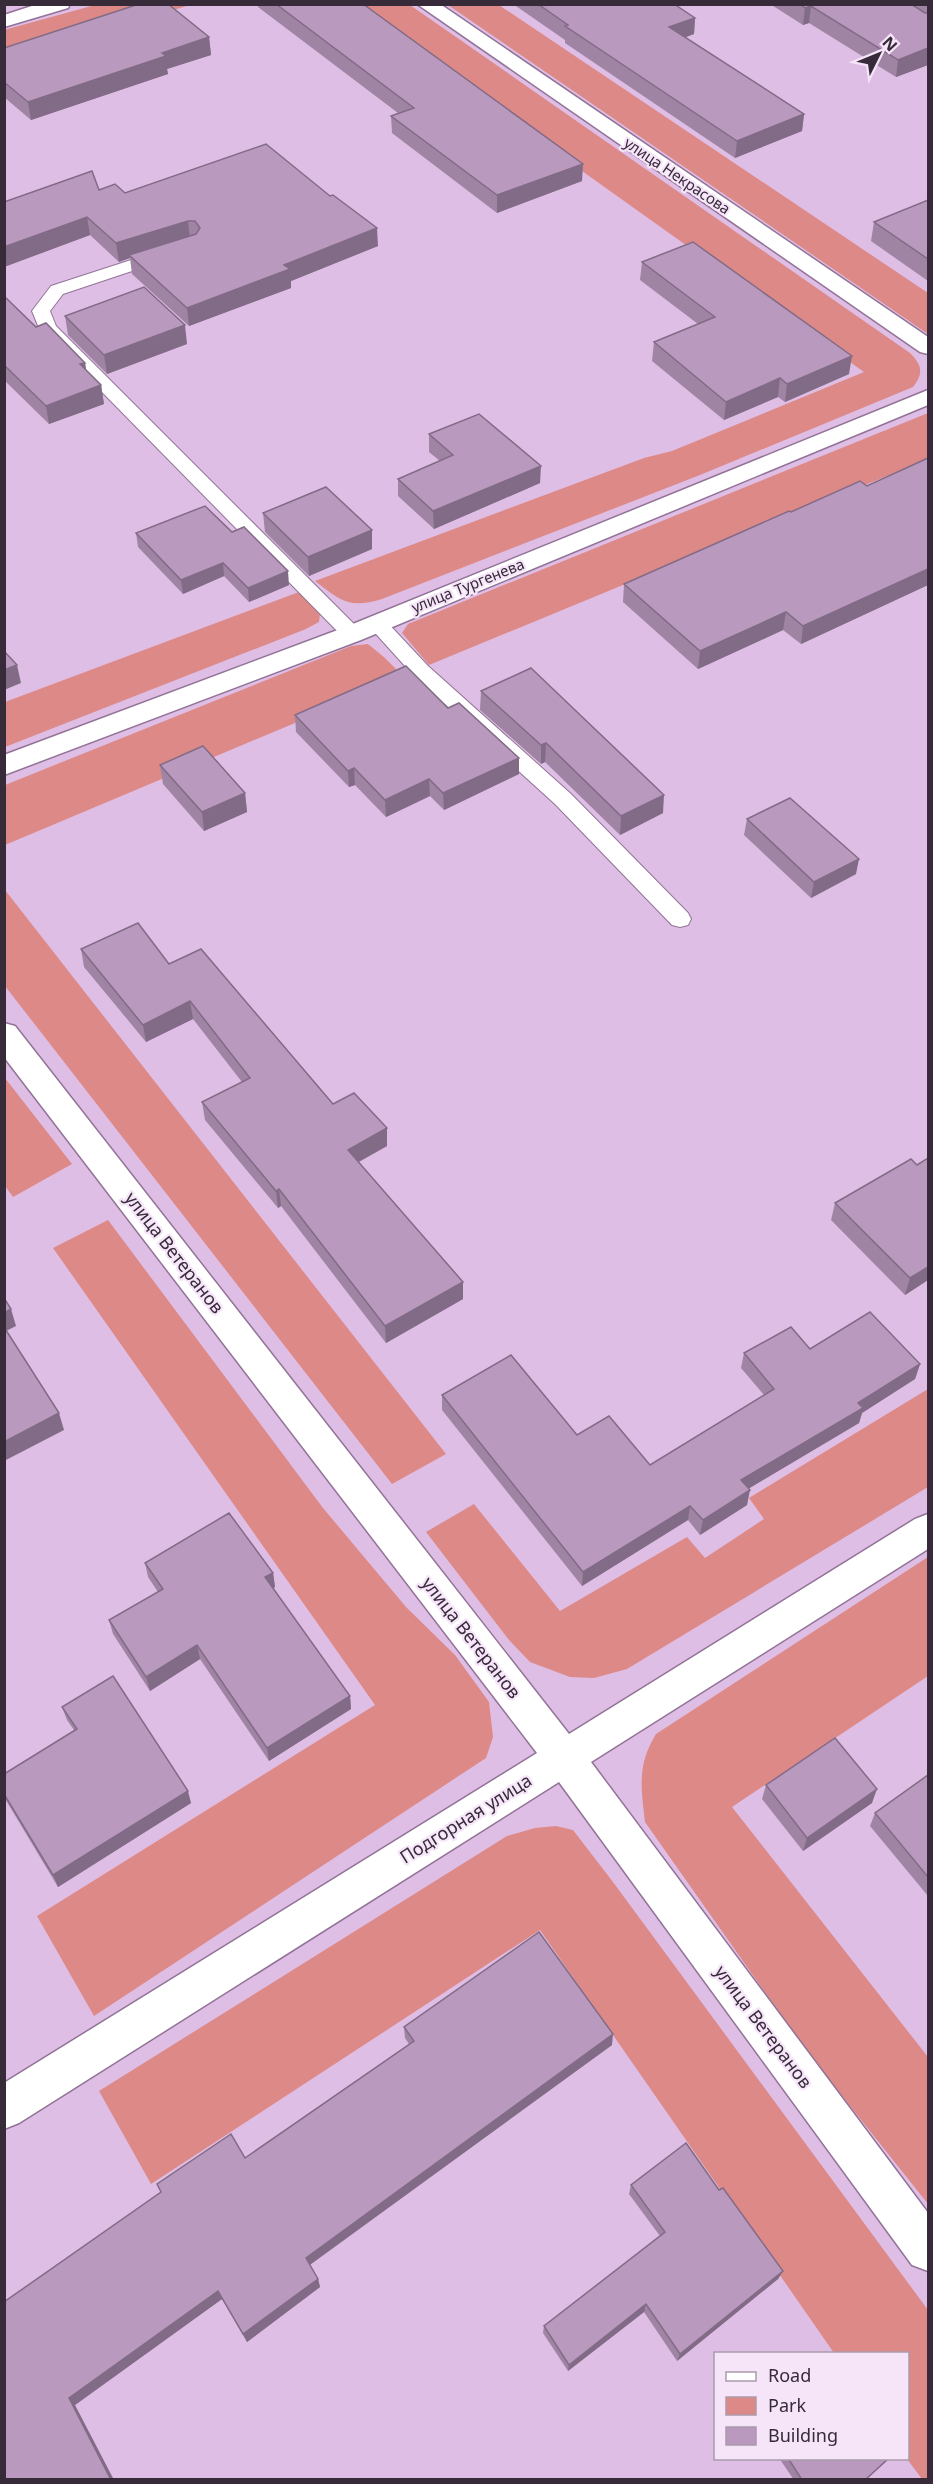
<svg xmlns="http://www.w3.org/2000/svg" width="933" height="2484" font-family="'Noto Sans',sans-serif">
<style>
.green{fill:#dd8987}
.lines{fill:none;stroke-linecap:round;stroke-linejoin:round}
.lane-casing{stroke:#927397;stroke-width:2}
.street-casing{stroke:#927397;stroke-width:3}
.secondary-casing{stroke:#927397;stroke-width:3}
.lane{fill:#fff;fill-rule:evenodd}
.street{fill:#fff;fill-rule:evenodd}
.secondary{fill:#fff;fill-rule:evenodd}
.wall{fill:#a084a4}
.shaded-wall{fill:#826b86}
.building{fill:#ba99bf;stroke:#826b86;stroke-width:1.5}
.labels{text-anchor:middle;stroke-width:4.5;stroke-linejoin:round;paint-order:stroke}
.far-street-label{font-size:15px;fill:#372a39;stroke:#f6e5f9}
.street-label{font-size:18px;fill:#372a39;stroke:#f6e5f9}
</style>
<rect width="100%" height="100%" fill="#dfbee5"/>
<g class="green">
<polygon points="95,5 190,5 5,61 4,30"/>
<path d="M 349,5 L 410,5 L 910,353 C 922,365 924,373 913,387 L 700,475 L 382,599 C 349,609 341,601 315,581 L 644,458 L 672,451 L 864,372 Z"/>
<polygon points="448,5 499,5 928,293 928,334"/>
<polygon points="928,413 928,459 429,665 402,633 408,624"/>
<polygon points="299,592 320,614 319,622 306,629 5,747 5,702"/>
<polygon points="368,644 385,658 404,677 5,845 5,785 351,646"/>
<polygon points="5,890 446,1454 392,1484 5,986"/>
<polygon points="5,1078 72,1164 13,1197 5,1186"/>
<polygon points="108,1220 323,1508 406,1607 455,1655 489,1702 493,1737 486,1758 94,2016 37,1916 375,1705 53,1248"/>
<polygon points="928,1389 928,1487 627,1669 594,1678 570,1677 530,1662 509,1640 426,1532 474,1504 560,1611 687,1537 705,1558 764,1519 749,1498"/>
<path d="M 928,1557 L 928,1676 L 732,1807 L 928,2057 L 928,2204 L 807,2052 L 645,1822 C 641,1787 637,1765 656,1734 Z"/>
<polygon points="556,1826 573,1830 613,1882 928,2310 928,2479 922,2479 907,2459 908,2354 834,2353 540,1930 151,2184 99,2091 507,1836 535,1828"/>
</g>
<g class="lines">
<g class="lane-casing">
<g id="lane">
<polygon points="162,250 168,251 171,255 168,259 63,294 50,311 56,326 359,629 362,634 359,639 352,641 345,639 39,328 32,311 51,286"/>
<polygon points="377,617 384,619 428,666 571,794 688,913 691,919 688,925 680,927 672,925 555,804 414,676 367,624 370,619"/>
</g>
</g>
<g class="street-casing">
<g id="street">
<polygon points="417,4 440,4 928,337 928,354 920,352"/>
<polygon points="928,390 928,405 361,640 4,775 4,755 343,628"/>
<polygon points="4,1023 15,1026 569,1734 915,1519 928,1514 928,1549 591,1762 928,2213 928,2271 912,2265 559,1782 19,2123 4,2129 4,2083 537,1753 4,1057"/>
</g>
</g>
<g class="secondary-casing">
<polygon id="secondary" points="38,4 70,4 68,8 4,27 4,15"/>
</g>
<use href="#lane" class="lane"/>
<use href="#street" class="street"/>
<use href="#secondary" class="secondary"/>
</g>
<g class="wall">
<polygon points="258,4 363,4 582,181 497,213 392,133 391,116 398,113 258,7"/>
<polygon points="513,4 674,4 695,18 694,34 685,37 804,114 802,131 735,158 565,43 565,40"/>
<polygon points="770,4 928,4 928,65 896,77 809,23 803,25"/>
<polygon points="209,37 211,55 167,69 168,74 31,120 4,97 4,48"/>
<polygon points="99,190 125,193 378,246 291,281 291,288 189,326 132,274 130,258 119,262 90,235 4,267 4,202"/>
<polygon points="928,200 928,281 871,241 874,222"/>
<polygon points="642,262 849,374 785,402 778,397 724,420 652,361 654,342 698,324 640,280"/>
<polygon points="4,296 36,327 85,363 86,370 101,385 104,404 49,424 4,380"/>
<polygon points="65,316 187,344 107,374 68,335"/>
<polygon points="429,434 540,483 434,529 398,496 398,479 440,461 429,452"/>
<polygon points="928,458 928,585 801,644 783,630 698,669 623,602 624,584 791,512 867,486"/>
<polygon points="263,513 372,530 372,549 309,576 265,532"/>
<polygon points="136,533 289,585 249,602 224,576 183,594 138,547"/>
<polygon points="481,691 663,813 620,835 545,762 541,764 480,710"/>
<polygon points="448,708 519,774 444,810 430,796 386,817 355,785 349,787 296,732 295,715"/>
<polygon points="160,765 245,793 247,812 204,831 163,784"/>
<polygon points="747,819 856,874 811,898 744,835"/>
<polygon points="81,949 169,964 333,1104 387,1146 359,1162 463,1299 386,1343 281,1206 278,1208 205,1120 202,1102 242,1082 193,1019 146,1042 84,967"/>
<polygon points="835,1203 928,1280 905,1295 831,1220"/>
<polygon points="810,1349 920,1364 915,1379 862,1413 859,1423 749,1488 747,1505 700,1535 688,1520 582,1586 442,1410 442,1395 577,1435 650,1465 764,1395 741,1368 744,1353"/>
<polygon points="145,1563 273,1573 275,1587 273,1588 350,1696 351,1709 269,1761 200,1659 150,1691 113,1634 109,1620 158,1592 148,1577"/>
<polygon points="62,1707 191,1803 58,1887 4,1797 4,1774 74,1730 67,1720"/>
<polygon points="928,1775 928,1896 870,1826 875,1813"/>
<polygon points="766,1785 872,1803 803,1851 762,1799"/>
<polygon points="404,2027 612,2045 310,2265 318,2279 320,2287 247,2342 222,2299 75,2405 4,2480 161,2192 157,2184 245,2158 409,2044 405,2038"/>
<polygon points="631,2185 719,2190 783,2271 778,2279 677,2361 644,2312 568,2371 543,2333 544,2326 660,2236 629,2194"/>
<polygon points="779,2458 890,2458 865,2480 794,2480"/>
</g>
<g class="shaded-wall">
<polygon points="811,6 809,23 803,25 805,8"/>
<polygon points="695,18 694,34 668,44 669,27"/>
<polygon points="209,37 211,55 167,69 168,74 31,120 28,102 162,53"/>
<polygon points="928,48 928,65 896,77 898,60"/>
<polygon points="804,114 802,131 735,158 737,141"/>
<polygon points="583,164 582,181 497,213 497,195"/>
<polygon points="87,217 90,235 4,267 4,247"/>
<polygon points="188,221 190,239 129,255 130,258 119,262 116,243"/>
<polygon points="377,228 378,246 291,281 291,288 189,326 187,308 284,265"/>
<polygon points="185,325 187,344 107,374 104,355"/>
<polygon points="852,356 849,374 785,402 787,384"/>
<polygon points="85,363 88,381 80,364"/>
<polygon points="780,378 778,397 724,420 726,402"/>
<polygon points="101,385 104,404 49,424 46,406"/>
<polygon points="541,466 540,483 434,529 433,511"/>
<polygon points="372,530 372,549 309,576 308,557"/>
<polygon points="223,563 224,576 183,594 181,580"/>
<polygon points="928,569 928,585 801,644 803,626"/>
<polygon points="288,571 289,585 249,602 248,588"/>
<polygon points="786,612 783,630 698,669 700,651"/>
<polygon points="17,665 21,683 4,690 4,670"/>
<polygon points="546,743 545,762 541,764 541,745"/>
<polygon points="519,758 519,774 444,810 443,793"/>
<polygon points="354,768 355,785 349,787 348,771"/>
<polygon points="429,779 430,796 386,817 385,800"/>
<polygon points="245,793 247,812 204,831 202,812"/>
<polygon points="664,795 663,813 620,835 621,816"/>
<polygon points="859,859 856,874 811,898 814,882"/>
<polygon points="190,1001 193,1019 146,1042 143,1025"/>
<polygon points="387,1128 387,1146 349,1167 348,1150"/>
<polygon points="279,1189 281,1206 278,1208 276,1191"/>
<polygon points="928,1267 928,1280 905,1295 910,1278"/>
<polygon points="463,1282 463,1299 386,1343 385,1326"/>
<polygon points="11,1309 16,1326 4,1332 4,1313"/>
<polygon points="920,1364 915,1379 862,1413 859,1423 738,1495 741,1480 858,1403"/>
<polygon points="59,1413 64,1430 4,1461 4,1442"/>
<polygon points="750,1490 747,1505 700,1535 703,1520"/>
<polygon points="690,1506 688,1520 582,1586 583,1572"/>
<polygon points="273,1573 275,1587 268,1592 265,1577"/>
<polygon points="197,1645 200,1659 150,1691 146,1677"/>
<polygon points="350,1696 351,1709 269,1761 267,1748"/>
<polygon points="877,1789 872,1803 803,1851 807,1838"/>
<polygon points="188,1791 191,1803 58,1887 53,1875"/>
<polygon points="613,2034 612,2045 308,2266 306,2258"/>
<polygon points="783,2271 778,2279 677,2361 680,2354"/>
<polygon points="318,2279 320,2287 247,2342 243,2334"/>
<polygon points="218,2291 222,2299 75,2405 114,2480 111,2480 69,2398"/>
<polygon points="646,2304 644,2312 568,2371 569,2365"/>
</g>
<g class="building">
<polygon points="139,4 168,4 209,37 162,53 166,56 28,102 4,82 4,48"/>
<polygon points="276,4 363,4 583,164 497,195 391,116 414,108"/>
<polygon points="538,4 674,4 695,18 669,27 804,114 737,141 565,26 568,25"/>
<polygon points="800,4 911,4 925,13 928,13 928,48 898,60 811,6 805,8"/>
<polygon points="266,144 330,196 333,195 377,228 284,265 290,269 187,308 129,255 196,234 200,228 195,221 188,221 116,243 87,217 4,247 4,202 92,171 99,190 115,184 125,193"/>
<polygon points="928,200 928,259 874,222"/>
<polygon points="693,242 852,356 787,384 780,378 726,402 654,342 715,317 642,262"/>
<polygon points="144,287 185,325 104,355 65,316"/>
<polygon points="4,296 36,327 46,323 85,363 80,364 101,385 46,406 4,365"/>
<polygon points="479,414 541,466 433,511 398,479 453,455 429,434"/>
<polygon points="928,458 928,569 803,626 786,612 700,651 624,584 789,511 791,512 860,481 867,486"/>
<polygon points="326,487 372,530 308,557 263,513"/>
<polygon points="205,506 232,532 244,527 288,571 248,588 223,563 181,580 136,533"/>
<polygon points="4,651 17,665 4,670"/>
<polygon points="406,666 448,708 459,703 519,758 443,793 429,779 385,800 354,768 348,771 295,715"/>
<polygon points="531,668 664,795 621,816 546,743 541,745 481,691"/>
<polygon points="203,746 245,793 202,812 160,765"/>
<polygon points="790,798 859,859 814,882 747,819"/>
<polygon points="138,923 169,964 201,949 333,1104 354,1093 387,1128 348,1150 463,1282 385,1326 279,1189 276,1191 202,1102 250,1078 190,1001 143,1025 81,949"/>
<polygon points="928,1158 928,1267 910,1278 835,1203 911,1159 917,1165"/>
<polygon points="4,1298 11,1309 4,1313"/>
<polygon points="870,1312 920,1364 858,1403 863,1408 741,1480 750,1490 703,1520 690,1506 583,1572 442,1395 511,1355 577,1435 609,1416 650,1465 774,1389 744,1353 791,1327 810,1349"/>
<polygon points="4,1327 59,1413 4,1442"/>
<polygon points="229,1513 273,1573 265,1577 350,1696 267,1748 197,1645 146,1677 109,1620 163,1589 145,1563"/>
<polygon points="113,1676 188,1791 53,1875 4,1794 4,1774 77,1729 62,1707"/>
<polygon points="835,1738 877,1789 807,1838 766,1785"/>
<polygon points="928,1775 928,1877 875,1813"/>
<polygon points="539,1932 613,2034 306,2258 318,2279 243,2334 218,2291 69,2398 111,2480 4,2480 4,2302 161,2192 157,2184 231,2134 245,2158 414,2041 404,2027"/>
<polygon points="686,2143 719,2190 723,2188 783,2271 680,2354 646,2304 569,2365 544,2326 665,2232 631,2185"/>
<polygon points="788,2458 889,2458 865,2480 802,2480"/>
</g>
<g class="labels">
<g class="far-street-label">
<text transform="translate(677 176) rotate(34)" y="5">улица Некрасова</text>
<text transform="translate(468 586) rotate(-22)" y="5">улица Тургенева</text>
</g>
<g class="street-label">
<text transform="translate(174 1253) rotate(52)" y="6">улица Ветеранов</text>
<text transform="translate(471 1638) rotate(52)" y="6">улица Ветеранов</text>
<text transform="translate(466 1819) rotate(-32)" y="6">Подгорная улица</text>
<text transform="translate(763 2027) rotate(53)" y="6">улица Ветеранов</text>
</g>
</g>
<rect width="933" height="2484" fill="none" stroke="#372a39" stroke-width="12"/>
<rect x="714" y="2352" width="195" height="108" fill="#f6e5f9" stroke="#aa9aac" stroke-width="1.5"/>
<rect x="726" y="2372" width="30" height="9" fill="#ffffff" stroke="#aa9aac" stroke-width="1.5"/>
<text x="768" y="2382" font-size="18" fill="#372a39">Road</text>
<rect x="726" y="2397" width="30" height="18" fill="#dd8987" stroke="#aa9aac" stroke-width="1.5"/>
<text x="768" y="2412" font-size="18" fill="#372a39">Park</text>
<rect x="726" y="2427" width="30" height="18" fill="#ba99bf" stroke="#aa9aac" stroke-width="1.5"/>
<text x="768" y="2442" font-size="18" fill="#372a39">Building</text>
<g transform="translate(879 54) rotate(47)" stroke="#f6e5f9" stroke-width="4.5" paint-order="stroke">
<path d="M0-4.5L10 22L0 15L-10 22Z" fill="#372a39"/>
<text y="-9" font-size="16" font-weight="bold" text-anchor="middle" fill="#372a39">N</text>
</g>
</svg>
